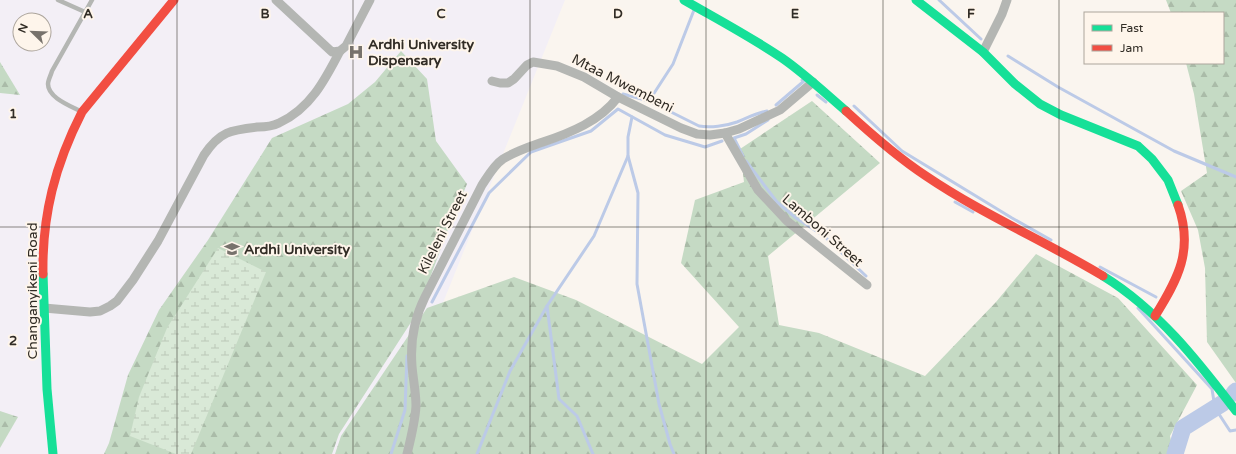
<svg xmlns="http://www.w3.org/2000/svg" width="1236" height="454" font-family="'Varela Round',sans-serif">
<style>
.education{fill:#f3eff6;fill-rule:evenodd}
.forest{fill:url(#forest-firs)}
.wetland{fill:url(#wetland-marsh)}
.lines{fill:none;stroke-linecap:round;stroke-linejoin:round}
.stream{stroke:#bccae7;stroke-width:3}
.river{stroke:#bccae7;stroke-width:17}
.lane{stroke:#b4b6b3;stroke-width:4.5}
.street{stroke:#b4b6b3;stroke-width:9}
.fast{stroke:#16e098;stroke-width:9}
.jam{stroke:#f24e42;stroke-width:9}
.grid{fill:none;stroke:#312c25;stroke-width:1;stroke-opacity:0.55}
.labels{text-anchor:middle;stroke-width:4;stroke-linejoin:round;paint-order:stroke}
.poi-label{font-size:14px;font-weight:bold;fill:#312c25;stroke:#fef5eb;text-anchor:start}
.street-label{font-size:14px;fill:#312c25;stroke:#fef5eb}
.grid-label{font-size:13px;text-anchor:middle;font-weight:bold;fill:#312c25;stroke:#fef5eb;stroke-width:4;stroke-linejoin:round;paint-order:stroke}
</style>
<defs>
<pattern id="forest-firs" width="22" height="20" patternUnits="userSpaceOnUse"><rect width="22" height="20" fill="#c5dac4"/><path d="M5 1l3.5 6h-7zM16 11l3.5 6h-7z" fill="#aabba8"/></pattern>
<pattern id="wetland-marsh" width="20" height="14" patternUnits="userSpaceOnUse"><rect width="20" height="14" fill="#d9e9d7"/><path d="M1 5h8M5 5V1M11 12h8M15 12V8" fill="none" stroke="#bbc8b8"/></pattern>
</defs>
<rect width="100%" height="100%" fill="#faf5ef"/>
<path class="education" d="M 0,0 L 565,0 L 382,454 L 0,454 ZM 20,20 L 44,20 L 44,44 L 20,44 Z"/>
<g class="forest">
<polygon points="1166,0 1236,0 1236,383 1207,342 1205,268 1198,230 1181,191 1207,173 1194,94 1186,63 1223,63 1223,13 1171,13"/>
<polygon points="401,51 427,79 436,141 467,184 447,232 417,313 339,434 332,454 104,454 109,443 128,375 159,310 208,240 272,138 348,104 375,82"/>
<polygon points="0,62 20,95 0,93"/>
<polygon points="812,101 880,163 768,256 779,325 819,333 925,376 996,302 1036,254 1118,298 1197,385 1170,436 1174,454 335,454 341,436 427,308 514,277 576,300 702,364 739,327 681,263 695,200 744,182 740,149"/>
<polygon points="0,411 18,417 0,448"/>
</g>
<polygon class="wetland" points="218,248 266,272 191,454 176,454 130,436 139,397 167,328"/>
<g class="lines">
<g class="stream">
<polyline points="939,0 981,39"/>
<polyline points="1008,56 1058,87 1174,151 1236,177"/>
<path d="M 623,94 L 649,101 L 699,126 C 710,128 726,126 737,122 C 747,118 756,113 767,111"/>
<polyline points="817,95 826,102"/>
<polyline points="649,101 673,64 694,10"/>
<polyline points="776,105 804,81 802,80"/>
<polyline points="854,106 902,151 1012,218 1051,240"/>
<polyline points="628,156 638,193 637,284 659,404 670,444 674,454"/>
<polyline points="743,156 734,138 746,134 768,120"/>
<polyline points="746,161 777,202 796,218 824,236 866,276"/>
<polyline points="955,202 973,212"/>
<polyline points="1100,267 1156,297"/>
<polyline points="432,302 489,193 531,152 591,131 618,109 665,135 705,147 722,141"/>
<polyline points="547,306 559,399 577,416 593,454"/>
<polyline points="1138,308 1212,389 1215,408 1230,431 1236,430"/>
<polyline points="1229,397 1234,393"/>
<polyline points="391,454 405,410 407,356"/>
<polyline points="477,454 510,371 547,306 594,236 628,156 628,137 632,117"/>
</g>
<g class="river">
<polyline points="1234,393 1236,391"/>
<polyline points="1175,454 1183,428 1223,403"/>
</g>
<g class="lane">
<polyline points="58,0 85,12"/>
<path d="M 82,112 C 71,106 48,98 48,84 C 48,80 51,75 52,71 L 92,0"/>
</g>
<g class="street">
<polyline points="276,0 332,52 340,51 346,46 370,0"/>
<polyline points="983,52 1002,14 1007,0"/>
<polyline points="492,81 500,83 508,83 514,79 527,65 533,62 557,66 584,77 618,97 681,128 697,134 710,135 725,133 739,129 780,110 813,82"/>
<polyline points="725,133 758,190 787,221 867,285"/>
<path d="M 44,308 L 90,312 L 100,311 L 110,306 L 117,301 L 133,280 L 158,241 L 204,155 C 220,131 231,130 258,127 C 265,127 273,126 279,123 C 310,109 325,80 340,51"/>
<path d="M 407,454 C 411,438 415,422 416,406 C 416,392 413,379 412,366 C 410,341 414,319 425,297 L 482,185 C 488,176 494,165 503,159 C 516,151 529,147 543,142 C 570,133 600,121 618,97"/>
</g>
<g class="fast">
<path d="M 684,0 C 717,19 751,37 782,58 C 805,74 825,93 846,111"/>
<polyline points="916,0 983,52 1015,84 1040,104 1061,115 1138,146 1152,159 1168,180 1178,205"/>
<polyline points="43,274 47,389 53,454"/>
<path d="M 1103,276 C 1158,310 1197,360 1236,411"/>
</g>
<g class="jam">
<path d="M 846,111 C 871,134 897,157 926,176 C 982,214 1045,241 1103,276"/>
<path d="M 43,274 C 42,215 55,165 82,112 L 174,0"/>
<path d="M 1155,316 C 1178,279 1194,250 1178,205"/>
</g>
</g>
<path class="grid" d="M 177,0 L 177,454M 353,0 L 353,454M 530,0 L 530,454M 706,0 L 706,454M 883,0 L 883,454M 1059,0 L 1059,454M 0,227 L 1236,227"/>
<defs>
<g id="hospital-bare" transform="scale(1.2)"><path d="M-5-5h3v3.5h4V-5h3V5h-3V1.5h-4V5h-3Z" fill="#77726c" stroke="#fef5eb" stroke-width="2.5" paint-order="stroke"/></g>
<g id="university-bare" transform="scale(1.2)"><path d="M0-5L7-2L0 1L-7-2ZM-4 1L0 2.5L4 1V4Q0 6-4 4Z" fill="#77726c" stroke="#fef5eb" stroke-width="2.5" paint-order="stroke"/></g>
</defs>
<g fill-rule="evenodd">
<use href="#hospital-bare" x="356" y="52"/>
<use href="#university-bare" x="232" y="249"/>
</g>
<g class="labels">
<g class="poi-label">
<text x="368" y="49">Ardhi University<tspan x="368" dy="16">Dispensary</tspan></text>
<text x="244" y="254">Ardhi University</text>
</g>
<g class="street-label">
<text transform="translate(623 83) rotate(27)" y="5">Mtaa Mwembeni</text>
<text transform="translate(823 230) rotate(41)" y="5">Lamboni Street</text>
<text transform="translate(442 232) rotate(-63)" y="5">Kileleni Street</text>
<text transform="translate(32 291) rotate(-90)" y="5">Changanyikeni Road</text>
</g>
</g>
<g class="grid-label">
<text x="88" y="18">A</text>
<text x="265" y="18">B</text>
<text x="441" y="18">C</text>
<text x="618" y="18">D</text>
<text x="795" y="18">E</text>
<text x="971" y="18">F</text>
<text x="13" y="118">1</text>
<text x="13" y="345">2</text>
</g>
<rect x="1084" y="12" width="140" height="52" fill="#fef5eb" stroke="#aca59c"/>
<rect x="1092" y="25" width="20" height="6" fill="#16e098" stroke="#aca59c"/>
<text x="1120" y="32" font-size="12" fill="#312c25">Fast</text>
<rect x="1092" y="45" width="20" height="6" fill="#f24e42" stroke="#aca59c"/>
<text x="1120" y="52" font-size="12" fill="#312c25">Jam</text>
<g transform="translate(32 32) rotate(293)"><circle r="19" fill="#fef5eb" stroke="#aca59c"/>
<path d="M0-3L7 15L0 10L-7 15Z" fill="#77726c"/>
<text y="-6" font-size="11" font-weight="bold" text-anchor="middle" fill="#312c25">N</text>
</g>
</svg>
